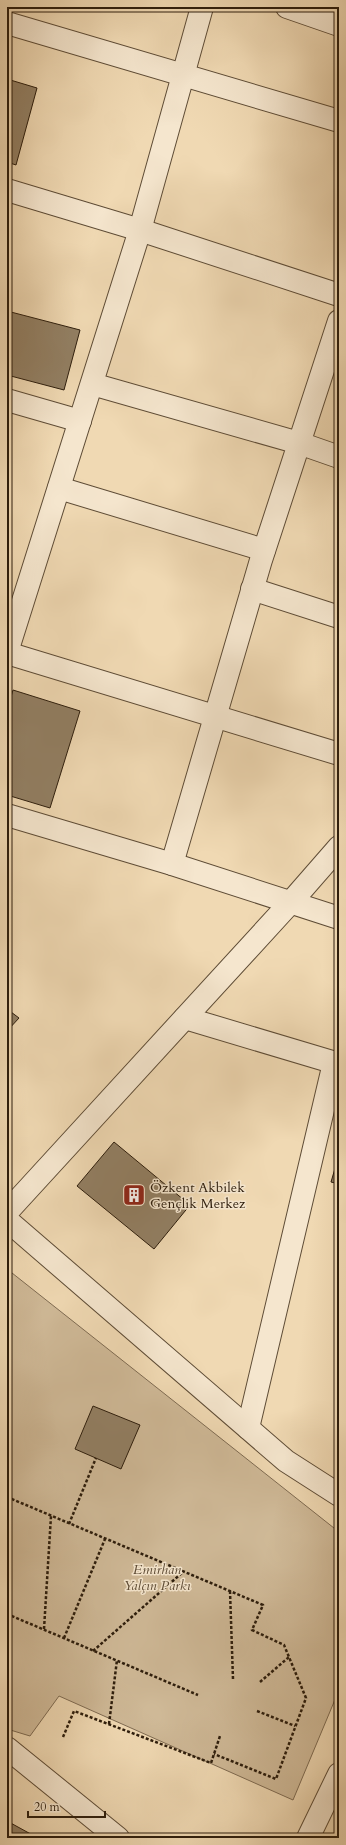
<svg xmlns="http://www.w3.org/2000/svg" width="346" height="1845" font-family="Cardo,serif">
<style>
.green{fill:#cfb997;stroke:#7e6b52}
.building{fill:#927f63;stroke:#2d1d0c}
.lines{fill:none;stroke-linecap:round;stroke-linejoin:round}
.minor-casing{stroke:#5e4c36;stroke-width:24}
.tertiary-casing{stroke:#5e4c36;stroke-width:24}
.path{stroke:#2d1d0c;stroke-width:2.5;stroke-dasharray:3 2;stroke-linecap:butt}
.minor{stroke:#f5e6ce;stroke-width:22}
.tertiary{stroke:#f5e6ce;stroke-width:22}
.labels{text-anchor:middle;stroke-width:3;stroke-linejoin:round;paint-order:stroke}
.poi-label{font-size:14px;fill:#2d1d0c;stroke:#f5e6ce;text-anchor:start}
.park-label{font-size:14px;font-style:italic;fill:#5e4c36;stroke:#f5e6ce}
</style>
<rect width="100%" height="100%" fill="#f0d9b3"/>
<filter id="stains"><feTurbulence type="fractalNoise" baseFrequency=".005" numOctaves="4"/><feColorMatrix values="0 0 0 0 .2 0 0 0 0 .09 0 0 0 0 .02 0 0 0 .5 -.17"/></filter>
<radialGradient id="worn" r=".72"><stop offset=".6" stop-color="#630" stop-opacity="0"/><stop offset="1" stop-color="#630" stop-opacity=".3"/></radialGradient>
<polygon class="green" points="7,1269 339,1532 339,1690 293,1800 59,1696 30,1736 7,1729"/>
<g class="building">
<polygon points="7,79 37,88 16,165 7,162"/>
<polygon points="7,311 80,330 64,390 7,375"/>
<polygon points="13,690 80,711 50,808 7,795 7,711"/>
<polygon points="7,1009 19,1018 7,1031"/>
<polygon points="114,1142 190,1205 154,1249 77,1186"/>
<polygon points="339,1155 339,1184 331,1182"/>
<polygon points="93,1406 140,1425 121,1469 75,1449"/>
<polygon points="7,1821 38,1838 7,1838"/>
</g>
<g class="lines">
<g class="minor-casing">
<g id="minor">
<polyline points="7,23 339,121"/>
<polyline points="7,190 140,230 339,295"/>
<polyline points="92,384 299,443 339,457"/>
<polyline points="7,400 80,421"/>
<polyline points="59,488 264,550"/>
<polyline points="252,589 339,617"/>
<polyline points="7,652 140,230 202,7"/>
<polyline points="7,653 339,754"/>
<polyline points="7,815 172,864 339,918"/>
<polyline points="172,864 261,560 339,321"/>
<polyline points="185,1018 339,1064"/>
<polyline points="7,1212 291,902 339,847"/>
<polyline points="248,1428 334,1063"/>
<polyline points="7,1748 118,1838"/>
</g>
</g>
<g class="tertiary-casing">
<g id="tertiary">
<polyline points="287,7 339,25"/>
<polyline points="7,1220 286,1461 339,1495"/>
<polyline points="308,1838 339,1774"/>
</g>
</g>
<g class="path">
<polyline points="7,1497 263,1605 252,1630 284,1645 306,1698 276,1779 214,1754"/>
<polyline points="69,1524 96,1458"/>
<polyline points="230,1591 233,1679"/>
<polyline points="7,1614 198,1695"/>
<polyline points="44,1629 51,1516"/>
<polyline points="64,1638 105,1539"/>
<polyline points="93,1651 183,1572"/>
<polyline points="260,1682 289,1657"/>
<polyline points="257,1711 295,1726"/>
<polyline points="109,1724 117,1660"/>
<polyline points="63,1737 74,1711 211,1763 220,1736"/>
</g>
<use href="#minor" class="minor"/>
<use href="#tertiary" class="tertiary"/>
</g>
<defs>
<g id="building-square" transform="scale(1.15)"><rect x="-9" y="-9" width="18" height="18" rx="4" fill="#8f2418" stroke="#f5e6ce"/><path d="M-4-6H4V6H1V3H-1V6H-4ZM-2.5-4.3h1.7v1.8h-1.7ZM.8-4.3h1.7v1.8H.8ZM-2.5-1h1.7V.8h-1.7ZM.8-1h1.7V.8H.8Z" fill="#fff"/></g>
</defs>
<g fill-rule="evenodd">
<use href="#building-square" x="134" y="1195"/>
</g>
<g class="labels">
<g class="poi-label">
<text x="150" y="1192">Özkent Akbilek<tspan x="150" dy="16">Gençlik Merkez</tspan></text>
</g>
<g class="park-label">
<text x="157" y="1574">Emirhan<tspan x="157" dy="16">Yalçın Parkı</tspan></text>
</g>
</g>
<rect width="346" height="1845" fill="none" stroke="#f0d9b3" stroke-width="24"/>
<rect x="8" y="8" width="330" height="1829" fill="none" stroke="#2d1d0c" stroke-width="2"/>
<rect x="12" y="12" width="322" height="1821" fill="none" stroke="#2d1d0c"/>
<path d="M28 1811v6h77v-6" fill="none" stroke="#2d1d0c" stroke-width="2"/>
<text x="34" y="1811" font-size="12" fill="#2d1d0c" stroke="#f5e6ce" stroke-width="3" paint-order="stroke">20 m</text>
<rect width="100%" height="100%" filter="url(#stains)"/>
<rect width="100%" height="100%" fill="url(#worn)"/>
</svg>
